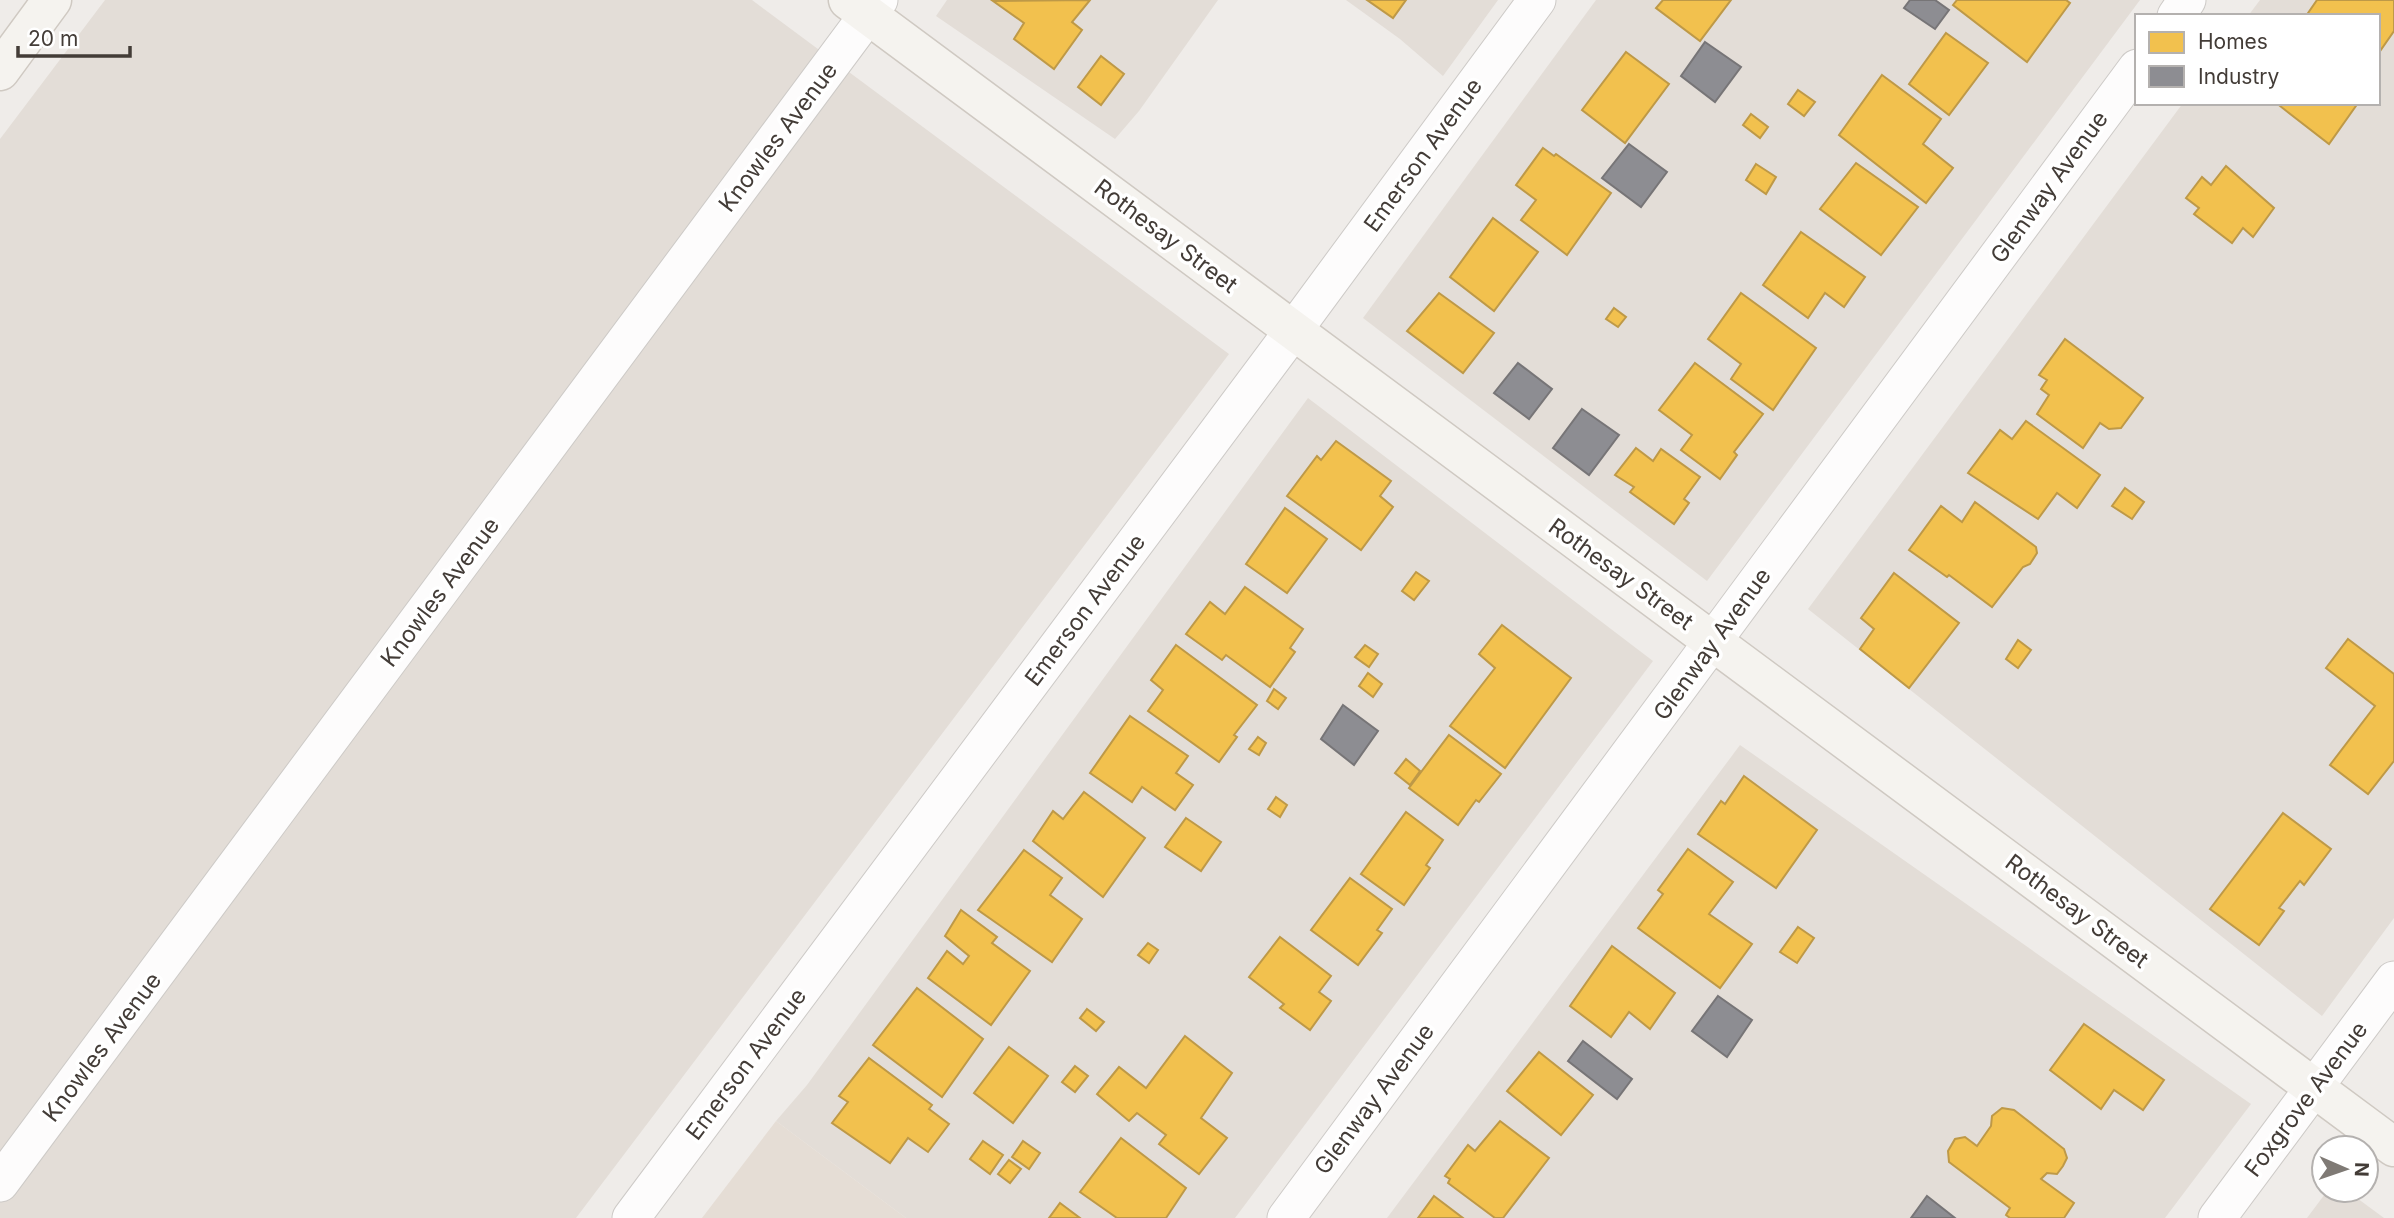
<svg xmlns="http://www.w3.org/2000/svg" width="2394" height="1218" font-family="Inter,sans-serif">
<style>
.residential{fill:#e3ddd7}
.education{fill:#e5ddd5}
.homes{fill:#f2c14e;stroke:#be9947;stroke-width:2}
.industry{fill:#8d8d92;stroke:#777577;stroke-width:2}
.lines{fill:none;stroke-linecap:round;stroke-linejoin:round}
.street-casing{stroke:#cdcac7;stroke-width:39}
.secondary-casing{stroke:#cfc9c2;stroke-width:41}
.street{stroke:#fdfcfc;stroke-width:37}
.secondary{stroke:#f5f3ef;stroke-width:38}
.labels{text-anchor:middle;stroke-width:7;stroke-linejoin:round;paint-order:stroke}
.street-label{font-size:23px;fill:#433c37;stroke:#fff}
</style>
<rect width="100%" height="100%" fill="#efece9"/>
<g class="residential">
<polygon points="105,0 752,0 1229,354 576,1218 0,1218 0,139"/>
<polygon points="947,0 1218,0 1139,111 1115,139 936,16"/>
<polygon points="1346,0 1498,0 1443,76 1400,39"/>
<polygon points="1596,0 2140,0 1707,581 1363,318"/>
<polygon points="2260,0 2394,0 2394,918 2322,1016 1808,609 2183,103 2378,103 2378,16 2248,16"/>
<polygon points="1308,398 1653,661 1235,1218 906,1218 776,1121 807,1085"/>
<polygon points="1740,745 2251,1104 2165,1218 1387,1218"/>
<polygon points="2328,1190 2346,1190 2384,1218 2307,1218"/>
</g>
<polygon class="education" points="776,1121 906,1218 702,1218"/>
<g class="homes">
<polygon points="1090,0 1072,22 1082,30 1054,69 1014,39 1024,23 993,1"/>
<polygon points="1367,0 1406,0 1393,18"/>
<polygon points="1663,0 1731,0 1700,41 1656,8"/>
<polygon points="1957,0 2066,0 2070,3 2027,62 1953,5"/>
<polygon points="2317,0 2394,0 2394,31 2378,54 2378,16 2306,16"/>
<polygon points="1946,33 1988,63 1949,115 1909,84"/>
<polygon points="1626,52 1669,84 1625,143 1582,110"/>
<polygon points="1101,56 1124,74 1101,105 1078,87"/>
<polygon points="1882,75 1941,119 1923,144 1953,168 1926,203 1839,135"/>
<polygon points="1798,90 1815,102 1804,116 1788,104"/>
<polygon points="2283,103 2358,103 2329,144 2280,106"/>
<polygon points="1751,114 1768,127 1760,138 1743,125"/>
<polygon points="1543,148 1554,156 1556,154 1611,193 1567,255 1521,220 1536,200 1516,185"/>
<polygon points="1856,163 1918,207 1881,255 1820,209"/>
<polygon points="1756,164 1776,177 1766,194 1746,180"/>
<polygon points="2226,166 2274,208 2253,237 2243,228 2232,243 2194,214 2199,208 2186,198 2202,177 2211,185"/>
<polygon points="1493,218 1538,252 1494,311 1450,277"/>
<polygon points="1801,232 1865,277 1844,307 1825,293 1808,318 1763,285"/>
<polygon points="1439,293 1494,333 1463,373 1407,331"/>
<polygon points="1741,293 1816,348 1773,410 1731,379 1741,364 1708,339"/>
<polygon points="1614,308 1626,317 1618,327 1606,319"/>
<polygon points="2065,339 2143,398 2121,428 2109,429 2100,423 2083,448 2037,414 2049,395 2041,389 2047,380 2039,375"/>
<polygon points="1695,363 1763,414 1734,452 1737,455 1720,479 1681,450 1692,435 1659,410"/>
<polygon points="2026,421 2100,475 2077,508 2057,493 2038,519 1968,473 2000,430 2012,439"/>
<polygon points="1336,441 1391,481 1380,496 1393,507 1361,550 1287,496 1317,456 1321,460"/>
<polygon points="1636,448 1653,461 1661,449 1700,477 1684,499 1689,503 1674,524 1630,492 1634,487 1615,475"/>
<polygon points="2125,488 2144,502 2132,519 2112,506"/>
<polygon points="1975,502 2036,547 2037,553 2030,564 2023,567 1992,607 1949,575 1947,577 1909,550 1941,506 1962,522"/>
<polygon points="1285,508 1327,539 1287,593 1246,564"/>
<polygon points="1416,572 1429,581 1414,600 1402,591"/>
<polygon points="1894,573 1959,623 1909,688 1860,649 1874,629 1861,618"/>
<polygon points="1245,587 1303,629 1290,648 1295,652 1270,687 1226,655 1222,660 1186,634 1210,602 1225,614"/>
<polygon points="1502,625 1571,678 1505,768 1450,726 1495,668 1479,654"/>
<polygon points="2348,639 2394,674 2394,761 2368,794 2330,765 2375,706 2326,668"/>
<polygon points="2018,640 2031,650 2018,668 2006,659"/>
<polygon points="1176,645 1257,705 1234,735 1237,737 1219,762 1148,711 1163,690 1151,680"/>
<polygon points="1365,645 1378,654 1369,667 1355,657"/>
<polygon points="1368,673 1382,684 1373,697 1359,686"/>
<polygon points="1274,689 1286,698 1278,709 1267,701"/>
<polygon points="1130,716 1188,756 1176,773 1193,785 1175,810 1142,787 1132,802 1090,773"/>
<polygon points="1449,735 1501,774 1479,802 1476,800 1458,825 1409,788"/>
<polygon points="1258,737 1266,743 1259,755 1249,749"/>
<polygon points="1406,759 1420,771 1410,785 1395,773"/>
<polygon points="1744,776 1817,830 1776,888 1698,834 1721,801 1725,804"/>
<polygon points="1084,792 1145,838 1103,897 1033,841 1053,811 1063,819"/>
<polygon points="1276,797 1287,805 1280,817 1268,809"/>
<polygon points="1406,812 1443,840 1426,865 1430,868 1404,905 1361,874"/>
<polygon points="2283,813 2331,849 2304,885 2300,881 2279,908 2284,911 2259,945 2210,909"/>
<polygon points="1186,818 1221,842 1201,871 1165,847"/>
<polygon points="1688,849 1733,882 1709,914 1752,944 1720,988 1638,928 1663,894 1658,890"/>
<polygon points="1024,850 1062,878 1050,895 1082,919 1052,962 978,910"/>
<polygon points="1350,878 1392,909 1377,930 1382,933 1358,965 1311,930"/>
<polygon points="961,910 997,937 992,943 1030,971 991,1025 928,978 947,951 963,964 969,956 945,936"/>
<polygon points="1798,927 1814,938 1797,963 1780,952"/>
<polygon points="1280,937 1331,976 1319,992 1331,1001 1310,1030 1280,1008 1284,1004 1249,977"/>
<polygon points="1148,943 1158,950 1149,963 1138,955"/>
<polygon points="1612,946 1675,993 1650,1029 1629,1012 1611,1037 1570,1006"/>
<polygon points="917,988 983,1039 942,1097 873,1045"/>
<polygon points="1087,1009 1104,1022 1096,1031 1080,1018"/>
<polygon points="2084,1024 2164,1080 2143,1110 2114,1090 2101,1109 2050,1070"/>
<polygon points="1185,1036 1232,1073 1201,1118 1227,1138 1199,1174 1159,1144 1166,1135 1137,1113 1129,1121 1097,1094 1119,1067 1146,1088"/>
<polygon points="1009,1047 1048,1076 1013,1123 974,1093"/>
<polygon points="1539,1052 1593,1095 1561,1135 1507,1091"/>
<polygon points="869,1058 932,1105 929,1109 949,1124 928,1152 908,1138 890,1163 832,1123 848,1102 839,1096"/>
<polygon points="1075,1066 1088,1076 1075,1092 1062,1082"/>
<polygon points="2002,1108 2014,1110 2064,1149 2067,1158 2063,1166 2057,1174 2047,1173 2041,1179 2074,1203 2064,1218 2010,1218 2006,1215 2010,1208 1949,1162 1948,1151 1955,1139 1965,1137 1977,1146 1991,1126 1992,1116"/>
<polygon points="1500,1121 1549,1158 1503,1218 1495,1218 1448,1183 1450,1179 1445,1176 1468,1145 1475,1151"/>
<polygon points="1121,1138 1186,1188 1166,1218 1117,1218 1080,1192"/>
<polygon points="983,1141 1003,1155 990,1174 970,1159"/>
<polygon points="1023,1141 1040,1153 1029,1169 1012,1157"/>
<polygon points="1009,1160 1021,1169 1010,1183 998,1174"/>
<polygon points="1434,1196 1463,1218 1418,1218"/>
<polygon points="1060,1203 1080,1218 1049,1218"/>
</g>
<g class="industry">
<polygon points="1910,0 1935,0 1949,10 1935,29 1904,8"/>
<polygon points="1705,42 1741,67 1715,102 1681,76"/>
<polygon points="1629,144 1667,172 1641,207 1602,178"/>
<polygon points="1518,363 1552,389 1529,419 1494,393"/>
<polygon points="1582,409 1619,435 1589,475 1553,448"/>
<polygon points="1343,705 1378,731 1354,765 1321,739"/>
<polygon points="1718,996 1752,1020 1727,1057 1692,1031"/>
<polygon points="1583,1041 1632,1079 1617,1099 1568,1061"/>
<polygon points="1927,1196 1955,1218 1911,1218"/>
</g>
<g class="lines">
<g class="street-casing">
<g id="street">
<polyline points="2176,16 2187,0"/>
<polyline points="0,1183 879,0"/>
<polyline points="631,1218 1293,331 1537,0"/>
<polyline points="1286,1218 2137,68"/>
<polyline points="2217,1218 2394,980"/>
</g>
</g>
<g class="secondary-casing">
<g id="secondary">
<polyline points="848,0 2394,1147"/>
<polyline points="0,71 52,0"/>
</g>
</g>
<use href="#street" class="street"/>
<use href="#secondary" class="secondary"/>
</g>
<g class="labels">
<g class="street-label">
<text transform="translate(778 137) rotate(-53)" y="8">Knowles Avenue</text>
<text transform="translate(1423 155) rotate(-54)" y="8">Emerson Avenue</text>
<text transform="translate(2049 187) rotate(-54)" y="8">Glenway Avenue</text>
<text transform="translate(1166 236) rotate(37)" y="8">Rothesay Street</text>
<text transform="translate(1621 574) rotate(36)" y="8">Rothesay Street</text>
<text transform="translate(440 592) rotate(-53)" y="8">Knowles Avenue</text>
<text transform="translate(1085 610) rotate(-53)" y="8">Emerson Avenue</text>
<text transform="translate(1712 644) rotate(-54)" y="8">Glenway Avenue</text>
<text transform="translate(2077 911) rotate(37)" y="8">Rothesay Street</text>
<text transform="translate(102 1047) rotate(-53)" y="8">Knowles Avenue</text>
<text transform="translate(746 1064) rotate(-53)" y="8">Emerson Avenue</text>
<text transform="translate(1374 1099) rotate(-53)" y="8">Glenway Avenue</text>
<text transform="translate(2306 1099) rotate(-53)" y="8">Foxgrove Avenue</text>
</g>
</g>
<rect x="2135" y="14" width="245" height="91" fill="#ffffff" stroke="#b4b1af" stroke-width="2"/>
<rect x="2149" y="32" width="35" height="21" fill="#f2c14e" stroke="#b4b1af" stroke-width="2"/>
<text x="2198" y="49" font-size="21" fill="#433c37">Homes</text>
<rect x="2149" y="66" width="35" height="21" fill="#8d8d92" stroke="#b4b1af" stroke-width="2"/>
<text x="2198" y="84" font-size="21" fill="#433c37">Industry</text>
<g transform="translate(2345 1169) rotate(92)"><circle r="33" fill="#ffffff" stroke="#b4b1af" stroke-width="2"/>
<path d="M0-5L12 26L0 18L-12 26Z" fill="#7f7a75"/>
<text y="-10" font-size="19" font-weight="bold" text-anchor="middle" fill="#433c37">N</text>
</g>
<path d="M18 46v10h112v-10" fill="none" stroke="#433c37" stroke-width="3.5"/>
<text x="28" y="46" font-size="21" fill="#433c37" stroke="#ffffff" stroke-width="5" paint-order="stroke">20 m</text>
</svg>
